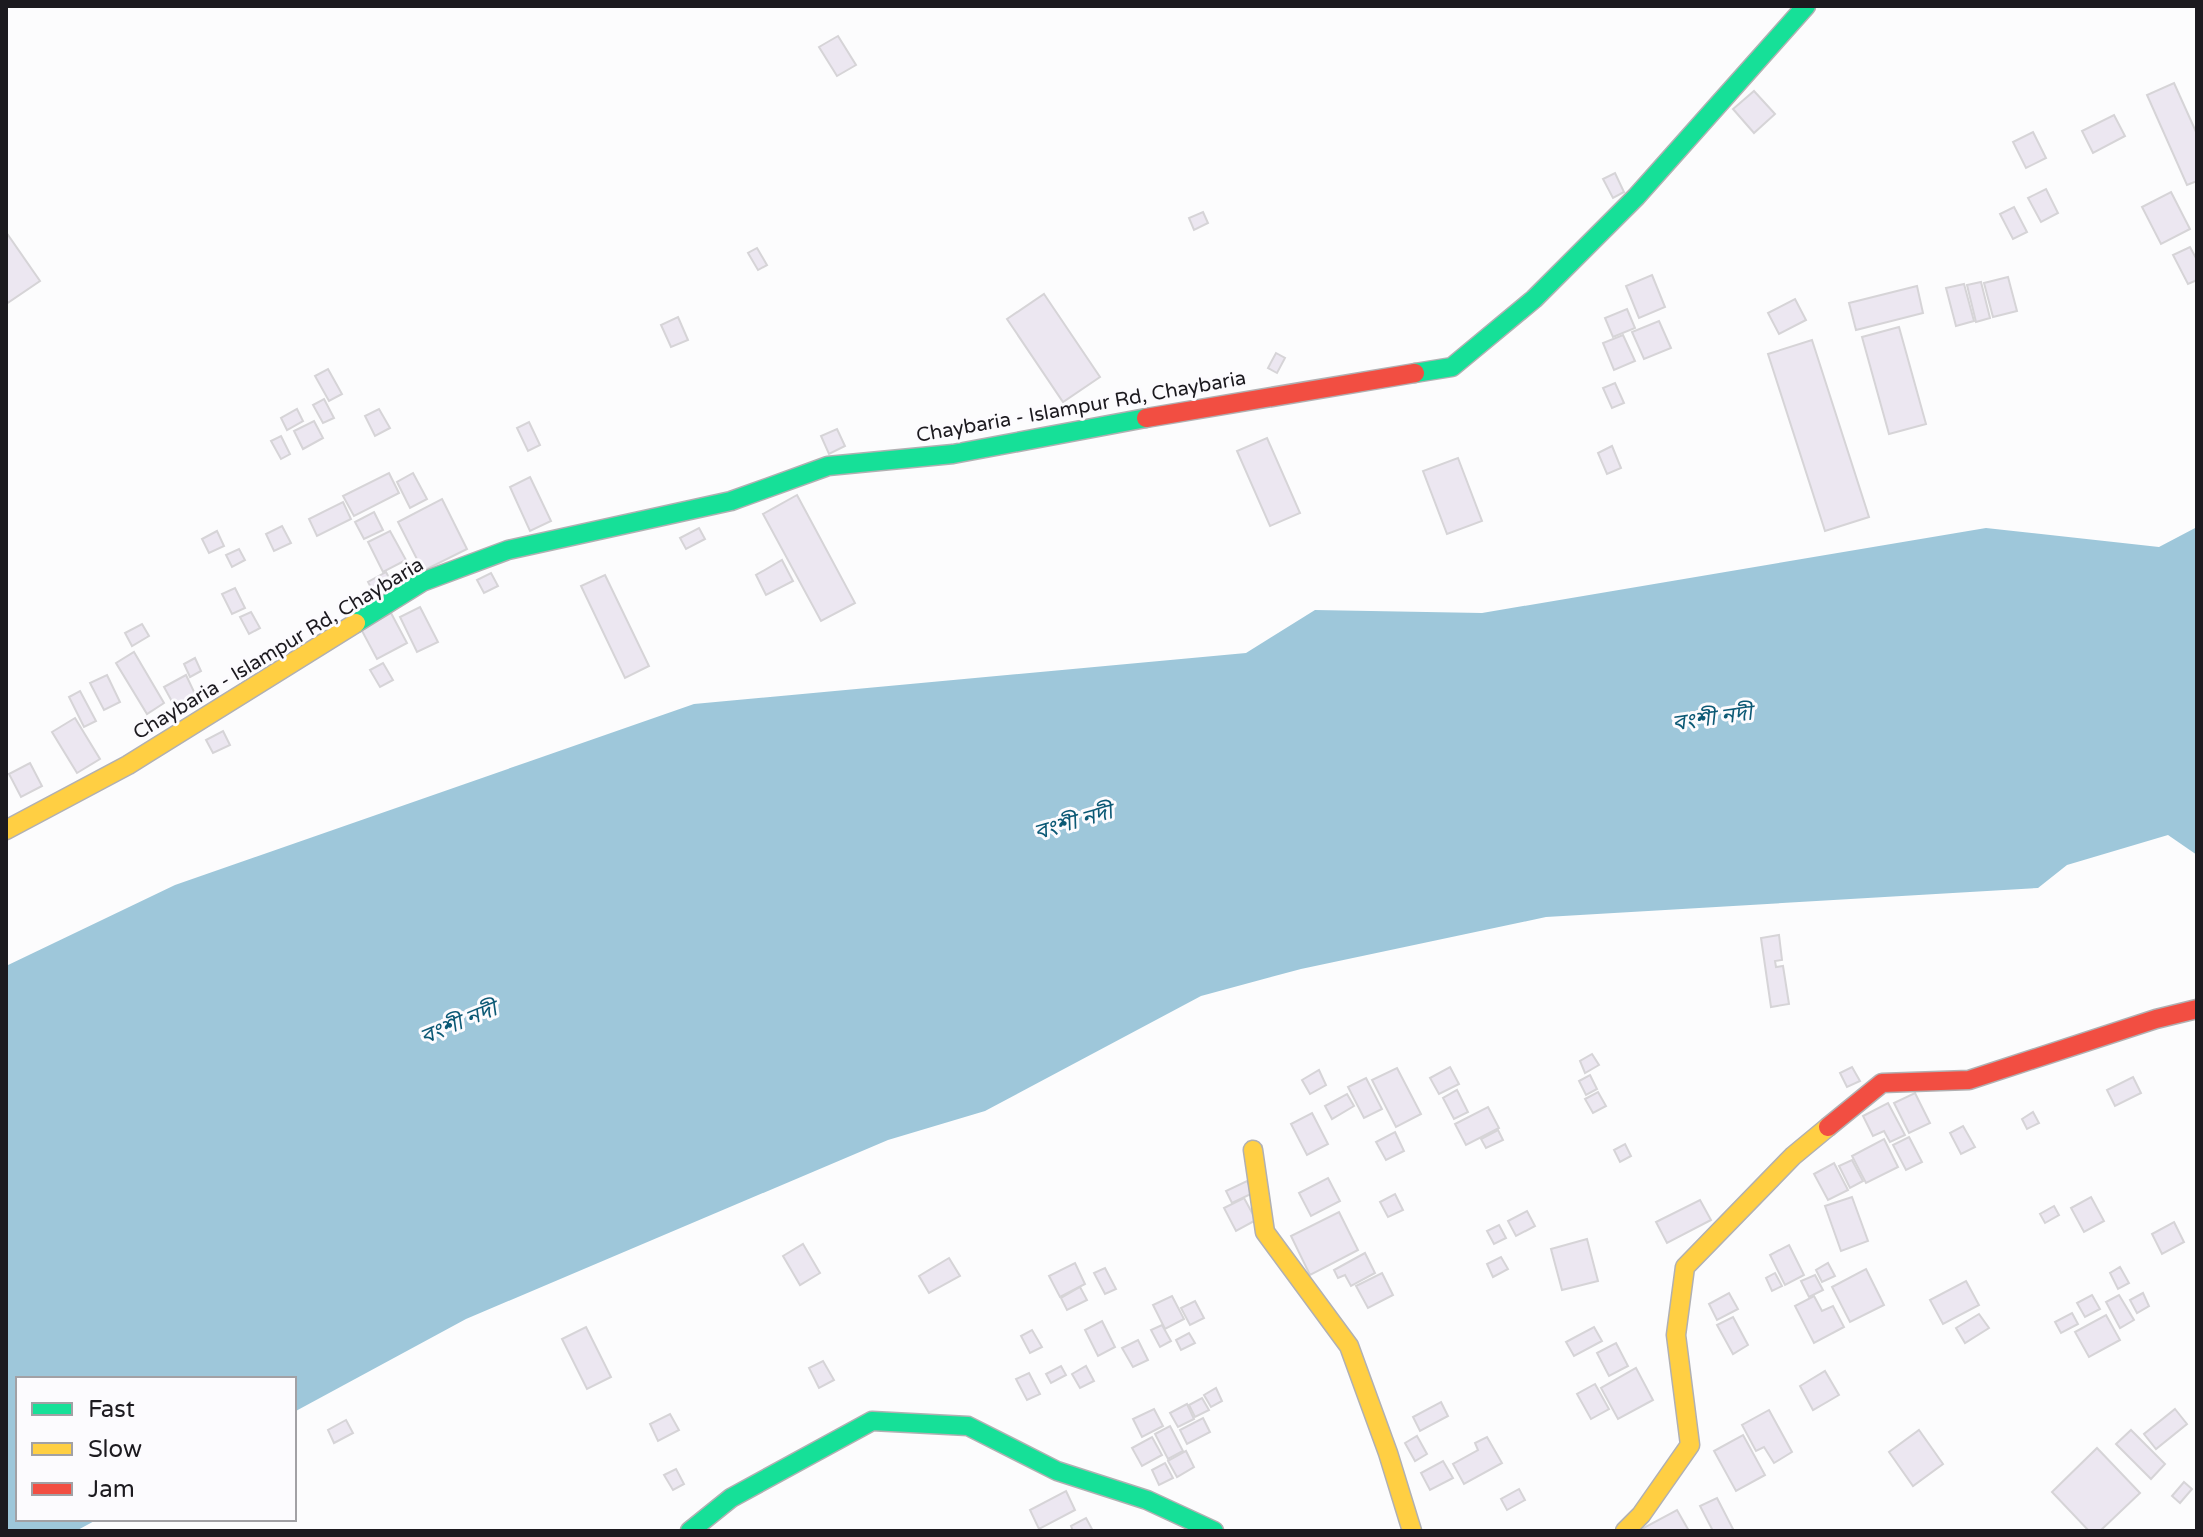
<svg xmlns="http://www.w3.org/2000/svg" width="2203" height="1537" font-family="'Varela Round','Noto Sans Bengali',sans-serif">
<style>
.water{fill:#9ec7da}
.building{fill:#ece7f1;stroke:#d6d4d7;stroke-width:2}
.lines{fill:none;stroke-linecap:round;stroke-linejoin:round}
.fast-casing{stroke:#b1b0b2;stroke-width:21}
.slow-casing{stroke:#b1b0b2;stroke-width:21}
.jam-casing{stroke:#b1b0b2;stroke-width:21}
.fast{stroke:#16e098;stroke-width:18}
.slow{stroke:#ffcf43;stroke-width:18}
.jam{stroke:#f24e42;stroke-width:18}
.labels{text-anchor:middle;stroke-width:6;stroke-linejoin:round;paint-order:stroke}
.street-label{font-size:20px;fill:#1c1a1f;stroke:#fcfbfe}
.water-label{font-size:22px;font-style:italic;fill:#0c5975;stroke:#fcfbfe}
</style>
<rect width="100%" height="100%" fill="#fcfcfd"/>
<polygon class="water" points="2197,527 2197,855 2168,835 2067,865 2038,888 1546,917 1301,969 1201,996 985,1111 888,1140 466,1319 294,1412 294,1379 18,1379 18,1519 98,1519 76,1531 6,1531 6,966 175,885 694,704 1246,653 1315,610 1482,613 1986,528 2159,547"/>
<g class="building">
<polygon points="838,36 856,65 837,76 819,47"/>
<polygon points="2174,83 2197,134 2197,181 2187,185 2147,95"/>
<polygon points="1754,91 1775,114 1754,133 1733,109"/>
<polygon points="2114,115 2125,136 2093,153 2082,131"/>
<polygon points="2033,132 2046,158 2026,168 2013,142"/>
<polygon points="1615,173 1624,192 1613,198 1603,179"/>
<polygon points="2046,189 2058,213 2041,222 2028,198"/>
<polygon points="2171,192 2190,229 2161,244 2142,207"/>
<polygon points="2014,207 2027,232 2013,239 2000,214"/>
<polygon points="1203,212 1208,223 1194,230 1189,218"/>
<polygon points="6,232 40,281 6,304"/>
<polygon points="2190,247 2197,260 2197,280 2188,284 2173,255"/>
<polygon points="757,248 767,265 758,270 748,253"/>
<polygon points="1652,275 1665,307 1639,318 1626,286"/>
<polygon points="2008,277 2017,311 1993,317 1984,283"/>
<polygon points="1981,282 1990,318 1976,322 1967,285"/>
<polygon points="1964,284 1974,321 1956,326 1946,288"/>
<polygon points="1917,286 1923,313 1856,330 1849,303"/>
<polygon points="1044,294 1100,377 1063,402 1007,319"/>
<polygon points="1795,299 1806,320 1779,334 1768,313"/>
<polygon points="1627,309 1635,328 1613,337 1605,318"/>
<polygon points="678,317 688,340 671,347 661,325"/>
<polygon points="1659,321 1671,348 1644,359 1632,332"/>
<polygon points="1899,327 1926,424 1889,434 1862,337"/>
<polygon points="1623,335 1635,361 1614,370 1603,343"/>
<polygon points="1812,340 1869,517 1825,531 1768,354"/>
<polygon points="1276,353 1285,358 1277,373 1268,368"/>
<polygon points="328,369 342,394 329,401 315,376"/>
<polygon points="1615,383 1624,403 1612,408 1603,388"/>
<polygon points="324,399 334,418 323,423 313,405"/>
<polygon points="297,409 303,421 287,430 281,418"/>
<polygon points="379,409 390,428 375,436 365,416"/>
<polygon points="314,421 323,438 303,449 294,431"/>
<polygon points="529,422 540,445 528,451 517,428"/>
<polygon points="837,429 845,446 829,454 821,436"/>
<polygon points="281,436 290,454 281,459 271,441"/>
<polygon points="1267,438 1300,513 1270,526 1237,451"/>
<polygon points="1612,446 1621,468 1607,474 1598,453"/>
<polygon points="1458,458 1482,521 1447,534 1423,471"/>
<polygon points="389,473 399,493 354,516 343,496"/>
<polygon points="413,473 427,499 410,508 397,482"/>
<polygon points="530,477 551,521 530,531 510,487"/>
<polygon points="797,495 855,603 821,621 763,514"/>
<polygon points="442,499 467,549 423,571 398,522"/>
<polygon points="343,502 351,519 317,536 309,519"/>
<polygon points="374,512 383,530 364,539 355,522"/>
<polygon points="282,526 291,543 274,551 266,534"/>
<polygon points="699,528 705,539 686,549 680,538"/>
<polygon points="217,531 224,546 209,553 202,539"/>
<polygon points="390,531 406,560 383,572 368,542"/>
<polygon points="239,549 245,560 232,567 226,555"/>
<polygon points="782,560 793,581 766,595 756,575"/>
<polygon points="386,572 394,587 376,597 368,582"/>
<polygon points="491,573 498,586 484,593 477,580"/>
<polygon points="605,575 649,666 625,678 581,586"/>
<polygon points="235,588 245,608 232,614 222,594"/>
<polygon points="420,607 438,642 417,652 400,617"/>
<polygon points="251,612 260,628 249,634 240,617"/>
<polygon points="391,613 407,643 377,659 361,629"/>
<polygon points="142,624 149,636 132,646 125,633"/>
<polygon points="134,652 164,703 147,714 116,663"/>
<polygon points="195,658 201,671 190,677 184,664"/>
<polygon points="383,663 393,680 380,687 370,670"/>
<polygon points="107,675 120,702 104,710 90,683"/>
<polygon points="186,675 196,696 175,707 164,687"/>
<polygon points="80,691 96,721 84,727 69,697"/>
<polygon points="75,718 100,759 77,773 52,732"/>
<polygon points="223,731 230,745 213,753 206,740"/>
<polygon points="30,763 42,786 21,797 9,774"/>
<polygon points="1779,935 1782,960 1775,961 1776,967 1783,966 1789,1004 1771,1007 1761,938"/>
<polygon points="1592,1054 1599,1065 1585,1073 1580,1061"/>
<polygon points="1450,1067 1459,1084 1439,1094 1430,1078"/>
<polygon points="1852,1067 1860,1081 1847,1087 1840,1073"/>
<polygon points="1397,1068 1421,1114 1396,1127 1372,1080"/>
<polygon points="1319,1070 1326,1085 1310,1094 1302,1080"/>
<polygon points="1590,1075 1597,1089 1586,1095 1579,1081"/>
<polygon points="2133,1077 2141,1093 2115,1106 2107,1090"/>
<polygon points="1366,1078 1382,1109 1364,1118 1348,1087"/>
<polygon points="1457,1090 1468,1112 1454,1119 1443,1098"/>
<polygon points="1598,1092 1606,1106 1593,1113 1585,1099"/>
<polygon points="1915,1093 1930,1123 1909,1133 1894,1103"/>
<polygon points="1347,1094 1354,1106 1332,1119 1325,1106"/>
<polygon points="1888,1103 1905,1135 1890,1142 1884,1131 1873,1136 1863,1116"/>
<polygon points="1488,1107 1499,1128 1466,1145 1455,1124"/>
<polygon points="2033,1112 2039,1123 2027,1129 2022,1119"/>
<polygon points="1312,1113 1328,1144 1307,1155 1291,1124"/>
<polygon points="1963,1126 1975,1147 1961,1154 1950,1133"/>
<polygon points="1498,1130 1503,1140 1486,1148 1481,1139"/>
<polygon points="1395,1132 1404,1151 1386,1160 1376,1142"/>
<polygon points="1909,1137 1922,1162 1906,1170 1893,1145"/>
<polygon points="1884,1139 1898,1167 1866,1183 1852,1156"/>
<polygon points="1625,1144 1631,1156 1620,1162 1614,1150"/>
<polygon points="1852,1160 1863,1181 1850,1188 1839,1166"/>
<polygon points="1834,1163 1848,1190 1828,1200 1814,1174"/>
<polygon points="1328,1178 1340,1201 1311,1216 1299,1193"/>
<polygon points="1247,1181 1253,1193 1232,1203 1226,1191"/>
<polygon points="1395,1194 1403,1210 1388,1217 1380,1202"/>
<polygon points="1852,1197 1868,1241 1841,1251 1825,1206"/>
<polygon points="2091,1197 2104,1221 2084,1232 2071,1208"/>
<polygon points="1244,1198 1256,1220 1236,1231 1224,1208"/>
<polygon points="1700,1200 1711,1220 1667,1243 1656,1222"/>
<polygon points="2054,1206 2059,1215 2045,1223 2040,1214"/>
<polygon points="1527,1211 1535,1226 1516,1236 1508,1221"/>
<polygon points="1339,1212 1358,1250 1310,1275 1291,1236"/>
<polygon points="2174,1222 2184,1242 2162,1254 2152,1234"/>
<polygon points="1499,1225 1506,1238 1494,1244 1487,1231"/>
<polygon points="1587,1239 1598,1281 1562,1290 1551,1249"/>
<polygon points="803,1244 820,1273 800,1285 783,1256"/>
<polygon points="1789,1245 1804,1275 1785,1285 1770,1255"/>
<polygon points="1365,1253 1375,1273 1351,1286 1345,1275 1338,1278 1334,1270"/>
<polygon points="1501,1257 1508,1269 1493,1277 1487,1264"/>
<polygon points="949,1258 960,1276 929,1293 919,1276"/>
<polygon points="1075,1263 1085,1284 1060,1297 1049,1276"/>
<polygon points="1828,1263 1835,1276 1822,1282 1816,1270"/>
<polygon points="2120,1267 2129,1283 2118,1289 2110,1273"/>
<polygon points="1105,1268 1116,1289 1105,1294 1094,1273"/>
<polygon points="1866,1269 1884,1305 1850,1322 1832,1287"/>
<polygon points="1382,1273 1393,1295 1368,1308 1356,1286"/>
<polygon points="1775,1273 1782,1286 1772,1291 1766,1278"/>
<polygon points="1815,1275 1823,1290 1809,1297 1801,1281"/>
<polygon points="1966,1281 1979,1305 1943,1324 1930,1300"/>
<polygon points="1080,1287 1087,1300 1067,1310 1061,1298"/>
<polygon points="1729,1293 1738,1309 1717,1320 1709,1304"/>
<polygon points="2143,1293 2149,1306 2137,1313 2130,1300"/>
<polygon points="2092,1295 2100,1309 2085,1317 2077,1303"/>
<polygon points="2119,1295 2134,1320 2120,1328 2106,1302"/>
<polygon points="1172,1296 1184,1319 1165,1329 1153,1305"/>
<polygon points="1814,1296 1822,1311 1833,1306 1844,1327 1814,1343 1795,1306"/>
<polygon points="1195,1301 1204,1318 1190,1325 1181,1308"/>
<polygon points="2072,1313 2078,1324 2061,1333 2055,1322"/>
<polygon points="1979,1314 1989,1328 1965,1343 1956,1328"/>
<polygon points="2106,1315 2120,1340 2089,1357 2075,1332"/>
<polygon points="1733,1317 1748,1345 1733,1354 1717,1325"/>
<polygon points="1102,1321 1115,1347 1098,1356 1085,1330"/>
<polygon points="1162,1325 1171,1341 1160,1347 1151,1330"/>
<polygon points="586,1327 611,1377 587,1389 562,1339"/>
<polygon points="1594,1327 1602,1341 1574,1356 1566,1342"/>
<polygon points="1032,1330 1042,1347 1030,1353 1021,1336"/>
<polygon points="1189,1333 1195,1343 1181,1350 1176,1340"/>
<polygon points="1138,1340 1148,1360 1133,1367 1122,1348"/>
<polygon points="1616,1343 1628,1366 1609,1376 1597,1353"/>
<polygon points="823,1361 834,1380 819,1388 809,1368"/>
<polygon points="1061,1366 1066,1375 1051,1383 1046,1374"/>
<polygon points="1086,1366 1094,1381 1080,1388 1072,1374"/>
<polygon points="1636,1368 1653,1400 1618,1419 1601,1388"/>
<polygon points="1825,1371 1839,1395 1813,1410 1800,1386"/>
<polygon points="1029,1373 1040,1394 1027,1400 1016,1379"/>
<polygon points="1595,1384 1609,1409 1591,1419 1577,1394"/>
<polygon points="1216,1388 1222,1401 1211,1407 1204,1395"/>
<polygon points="1202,1398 1209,1410 1195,1417 1189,1405"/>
<polygon points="1441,1402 1448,1416 1420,1431 1413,1417"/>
<polygon points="1187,1404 1194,1419 1178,1427 1170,1413"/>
<polygon points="1154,1409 1163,1426 1142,1437 1133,1419"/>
<polygon points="2175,1409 2187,1424 2156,1449 2144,1434"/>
<polygon points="1769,1410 1792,1452 1774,1463 1764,1447 1756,1451 1742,1425"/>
<polygon points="670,1414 679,1430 658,1441 650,1424"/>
<polygon points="1203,1418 1210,1432 1187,1444 1180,1430"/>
<polygon points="346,1420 353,1433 334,1443 328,1430"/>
<polygon points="1170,1426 1183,1451 1168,1459 1155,1434"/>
<polygon points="1919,1430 1943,1464 1913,1486 1889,1452"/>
<polygon points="2131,1430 2165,1464 2151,1479 2116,1444"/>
<polygon points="1743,1435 1765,1475 1736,1491 1714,1451"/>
<polygon points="1417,1436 1427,1454 1415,1461 1405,1443"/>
<polygon points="1152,1437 1162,1455 1142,1466 1132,1448"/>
<polygon points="1487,1437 1502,1463 1464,1484 1453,1464 1478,1450 1475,1443"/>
<polygon points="2097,1448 2140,1493 2100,1531 2089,1531 2052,1492"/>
<polygon points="1186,1451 1194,1467 1177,1477 1168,1461"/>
<polygon points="1443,1461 1453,1478 1430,1490 1421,1473"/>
<polygon points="1165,1463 1173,1478 1159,1485 1152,1470"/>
<polygon points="676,1469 684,1484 673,1490 664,1475"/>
<polygon points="2184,1482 2192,1489 2180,1503 2172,1496"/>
<polygon points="1519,1489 1525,1500 1507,1510 1501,1499"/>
<polygon points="1066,1491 1075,1510 1039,1529 1030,1510"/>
<polygon points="1717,1498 1734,1531 1713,1531 1700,1506"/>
<polygon points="1677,1510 1689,1531 1638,1531"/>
<polygon points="1086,1518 1093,1531 1073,1531 1071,1526"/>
</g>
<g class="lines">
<g class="fast-casing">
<g id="fast">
<polyline points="1415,373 1452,367 1534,299 1636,197 1806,6"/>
<polyline points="356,623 422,582 508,550 731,501 828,466 953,454 1146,418"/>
<polyline points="690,1531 731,1498 872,1421 968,1426 1057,1471 1147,1500 1214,1531"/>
</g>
</g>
<g class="slow-casing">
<g id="slow">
<polyline points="6,830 128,765 356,623"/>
<polyline points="1253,1150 1265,1232 1349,1346 1388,1453 1412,1531"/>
<polyline points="1625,1531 1641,1515 1690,1445 1676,1335 1685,1267 1793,1156 1828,1127"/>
</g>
</g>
<g class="jam-casing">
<g id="jam">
<polyline points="1146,418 1415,373"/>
<polyline points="1828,1127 1882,1083 1969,1080 2156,1019 2197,1009"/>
</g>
</g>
<use href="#fast" class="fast"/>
<use href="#slow" class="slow"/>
<use href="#jam" class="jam"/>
</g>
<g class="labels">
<g class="street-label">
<text transform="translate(1081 406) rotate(-10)" y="7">Chaybaria - Islampur Rd, Chaybaria</text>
<text transform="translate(278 648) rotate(-31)" y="7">Chaybaria - Islampur Rd, Chaybaria</text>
</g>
<g class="water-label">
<text transform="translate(1712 717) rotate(-8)" y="8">বংশী নদী</text>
<text transform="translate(1073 821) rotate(-16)" y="8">বংশী নদী</text>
<text transform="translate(458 1022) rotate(-22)" y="8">বংশী নদী</text>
</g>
</g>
<rect width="2203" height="1537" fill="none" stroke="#1c1a1f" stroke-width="16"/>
<rect x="16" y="1377" width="280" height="144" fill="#fcfbfe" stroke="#a2a1a5" stroke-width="2"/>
<rect x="32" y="1403" width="40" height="12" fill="#16e098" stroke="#a2a1a5" stroke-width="2"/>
<text x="88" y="1417" font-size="24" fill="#1c1a1f">Fast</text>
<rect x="32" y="1443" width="40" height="12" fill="#ffcf43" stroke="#a2a1a5" stroke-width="2"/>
<text x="88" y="1457" font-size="24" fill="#1c1a1f">Slow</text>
<rect x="32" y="1483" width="40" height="12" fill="#f24e42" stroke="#a2a1a5" stroke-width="2"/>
<text x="88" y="1497" font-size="24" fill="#1c1a1f">Jam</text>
</svg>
